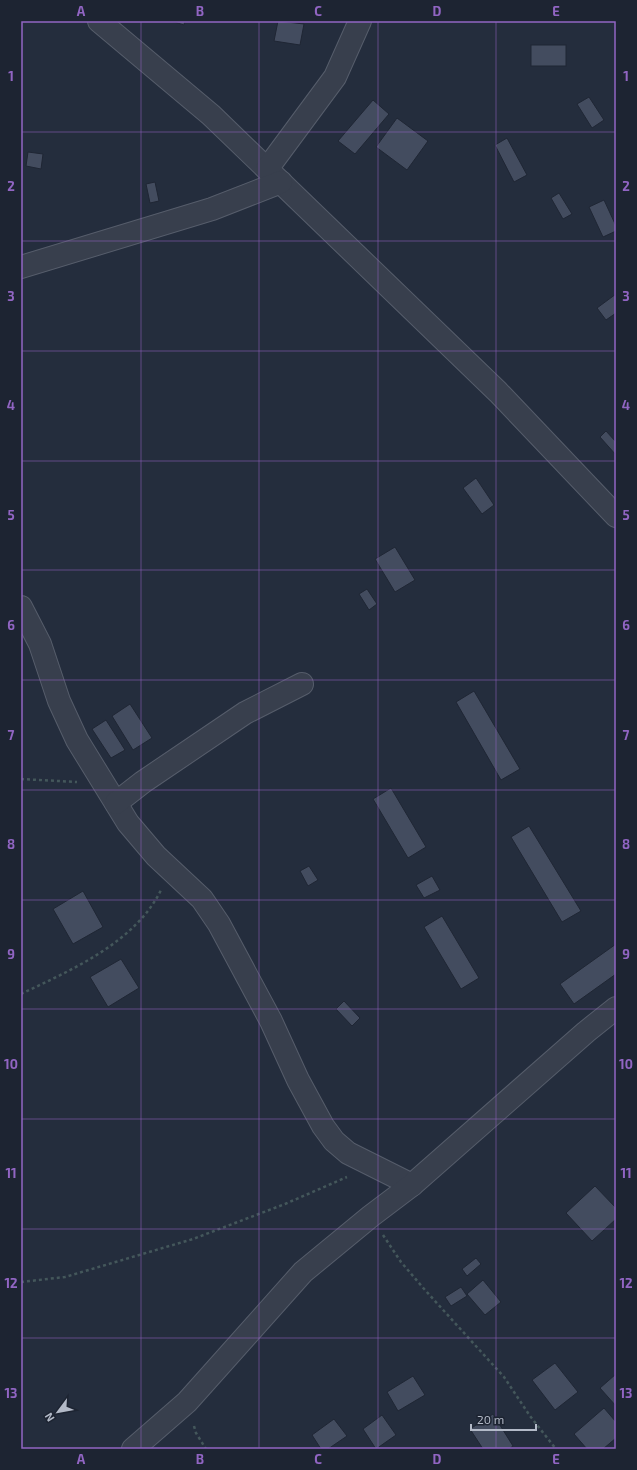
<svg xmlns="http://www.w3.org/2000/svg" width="637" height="1470" font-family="'Exo 2',sans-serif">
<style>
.building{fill:#434c5f;stroke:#1f2634}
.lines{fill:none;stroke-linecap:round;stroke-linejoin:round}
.minor-casing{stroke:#565d6b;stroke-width:24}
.path{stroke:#44575b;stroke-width:2.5;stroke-dasharray:3 3;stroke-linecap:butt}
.minor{stroke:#383f4d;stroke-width:22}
.grid{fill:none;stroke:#9165c3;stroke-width:1;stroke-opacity:0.55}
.neatline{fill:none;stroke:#9165c3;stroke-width:1.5}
.grid-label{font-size:13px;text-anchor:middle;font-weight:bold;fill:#9165c3}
</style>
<rect width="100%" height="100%" fill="#242d3d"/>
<g class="building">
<polygon points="171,21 185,21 184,25"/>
<polygon points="278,21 304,24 300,45 274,41"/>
<rect x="531" y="45" width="35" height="21"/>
<polygon points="589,97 604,120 592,128 577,104"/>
<polygon points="373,100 389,114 355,154 338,141"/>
<polygon points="397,118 428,141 407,170 376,147"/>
<polygon points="507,138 527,175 514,182 495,145"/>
<polygon points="28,152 43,154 41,169 26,166"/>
<polygon points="155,182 159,201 150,203 146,184"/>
<polygon points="559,193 572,214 563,219 551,198"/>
<polygon points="604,200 616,226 616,231 603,237 589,207"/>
<polygon points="616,294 616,313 606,320 597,308"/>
<polygon points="606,431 616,442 616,455 600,437"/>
<polygon points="476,478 494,505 482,514 463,488"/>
<polygon points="395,547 415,580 395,592 375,559"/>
<polygon points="367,589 377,604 369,610 359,594"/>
<polygon points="474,691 520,769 501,780 456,702"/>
<polygon points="130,704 152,738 133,750 112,716"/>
<polygon points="106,720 125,750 111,758 92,729"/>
<polygon points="391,788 426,847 408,858 373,799"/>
<polygon points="529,826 581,911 562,922 511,837"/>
<polygon points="309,866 318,880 308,886 300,871"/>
<polygon points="432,876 440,890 424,898 416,885"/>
<polygon points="83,891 103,927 73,944 53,909"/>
<polygon points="442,916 479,978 461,989 424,927"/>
<polygon points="616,944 616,974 574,1004 560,984"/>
<polygon points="121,959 139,988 108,1007 90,977"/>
<polygon points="344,1001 360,1018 352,1026 336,1009"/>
<polygon points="595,1186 616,1208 616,1219 592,1241 566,1213"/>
<polygon points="476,1258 481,1264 467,1276 462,1269"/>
<polygon points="483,1280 501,1302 485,1315 467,1294"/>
<polygon points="461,1287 467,1296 451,1306 445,1297"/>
<polygon points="555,1363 578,1392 555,1410 532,1380"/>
<polygon points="616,1374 616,1406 600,1388"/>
<polygon points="413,1376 425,1395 398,1411 387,1392"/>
<polygon points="604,1408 616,1422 616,1438 603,1449 587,1449 574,1434"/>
<polygon points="493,1414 513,1446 509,1449 483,1449 470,1429"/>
<polygon points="382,1415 396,1435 376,1449 363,1429"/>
<polygon points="334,1419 347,1436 328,1449 321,1449 312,1435"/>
</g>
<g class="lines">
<g class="minor-casing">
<g id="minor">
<polyline points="99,21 211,115 498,392 616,516"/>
<polyline points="267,169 335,77 360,21"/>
<polyline points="21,267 212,209 281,182"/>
<polyline points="21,607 40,644 59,701 77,740 128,823 156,856 202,899 219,924 271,1021 298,1080 323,1126 334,1141 348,1153 412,1185"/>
<polyline points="116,803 143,782 245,713 302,684"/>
<polyline points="133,1449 187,1402 303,1272 371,1216 412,1185 586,1032 616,1008"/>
</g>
</g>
<g class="path">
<polyline points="21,779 77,782"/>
<path d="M 21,994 C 71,970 135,943 161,890"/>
<polyline points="383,1235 401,1262 425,1290 504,1377 530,1416 556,1449"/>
<polyline points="21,1282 65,1277 193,1239 285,1204 347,1177"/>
<polyline points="194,1426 196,1433 206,1449"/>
</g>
<use href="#minor" class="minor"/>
</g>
<path class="grid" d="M 141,21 L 141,1449M 259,21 L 259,1449M 378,21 L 378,1449M 496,21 L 496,1449M 21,132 L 616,132M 21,241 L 616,241M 21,351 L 616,351M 21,461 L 616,461M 21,570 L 616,570M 21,680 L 616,680M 21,790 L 616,790M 21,900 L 616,900M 21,1009 L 616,1009M 21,1119 L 616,1119M 21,1229 L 616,1229M 21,1338 L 616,1338"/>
<rect width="637" height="1470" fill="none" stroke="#1d2432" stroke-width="44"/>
<g transform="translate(58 1412) rotate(238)" stroke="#1d2432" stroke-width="3" paint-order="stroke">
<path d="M0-3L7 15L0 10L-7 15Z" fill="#b3bac8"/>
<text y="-6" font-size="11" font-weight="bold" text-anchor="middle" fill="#b3bac8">N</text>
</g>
<path d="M471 1424v6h65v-6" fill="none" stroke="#b3bac8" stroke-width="2"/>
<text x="477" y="1424" font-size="12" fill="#b3bac8" stroke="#1d2432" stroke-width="3" paint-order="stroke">20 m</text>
<rect x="22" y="22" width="593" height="1426" class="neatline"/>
<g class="grid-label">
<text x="81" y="16">A</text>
<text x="200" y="16">B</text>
<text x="318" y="16">C</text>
<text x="437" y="16">D</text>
<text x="556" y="16">E</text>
<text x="11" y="81">1</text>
<text x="626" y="81">1</text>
<text x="11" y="191">2</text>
<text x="626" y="191">2</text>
<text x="11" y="301">3</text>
<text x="626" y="301">3</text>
<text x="11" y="410">4</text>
<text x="626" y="410">4</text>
<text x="11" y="520">5</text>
<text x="626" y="520">5</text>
<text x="11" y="630">6</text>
<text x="626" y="630">6</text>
<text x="11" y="740">7</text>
<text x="626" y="740">7</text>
<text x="11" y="849">8</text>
<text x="626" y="849">8</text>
<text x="11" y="959">9</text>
<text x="626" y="959">9</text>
<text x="11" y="1069">10</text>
<text x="626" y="1069">10</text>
<text x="11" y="1178">11</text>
<text x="626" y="1178">11</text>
<text x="11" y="1288">12</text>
<text x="626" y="1288">12</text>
<text x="11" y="1398">13</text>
<text x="626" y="1398">13</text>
<text x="81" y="1464">A</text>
<text x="200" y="1464">B</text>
<text x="318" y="1464">C</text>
<text x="437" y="1464">D</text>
<text x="556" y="1464">E</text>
</g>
</svg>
